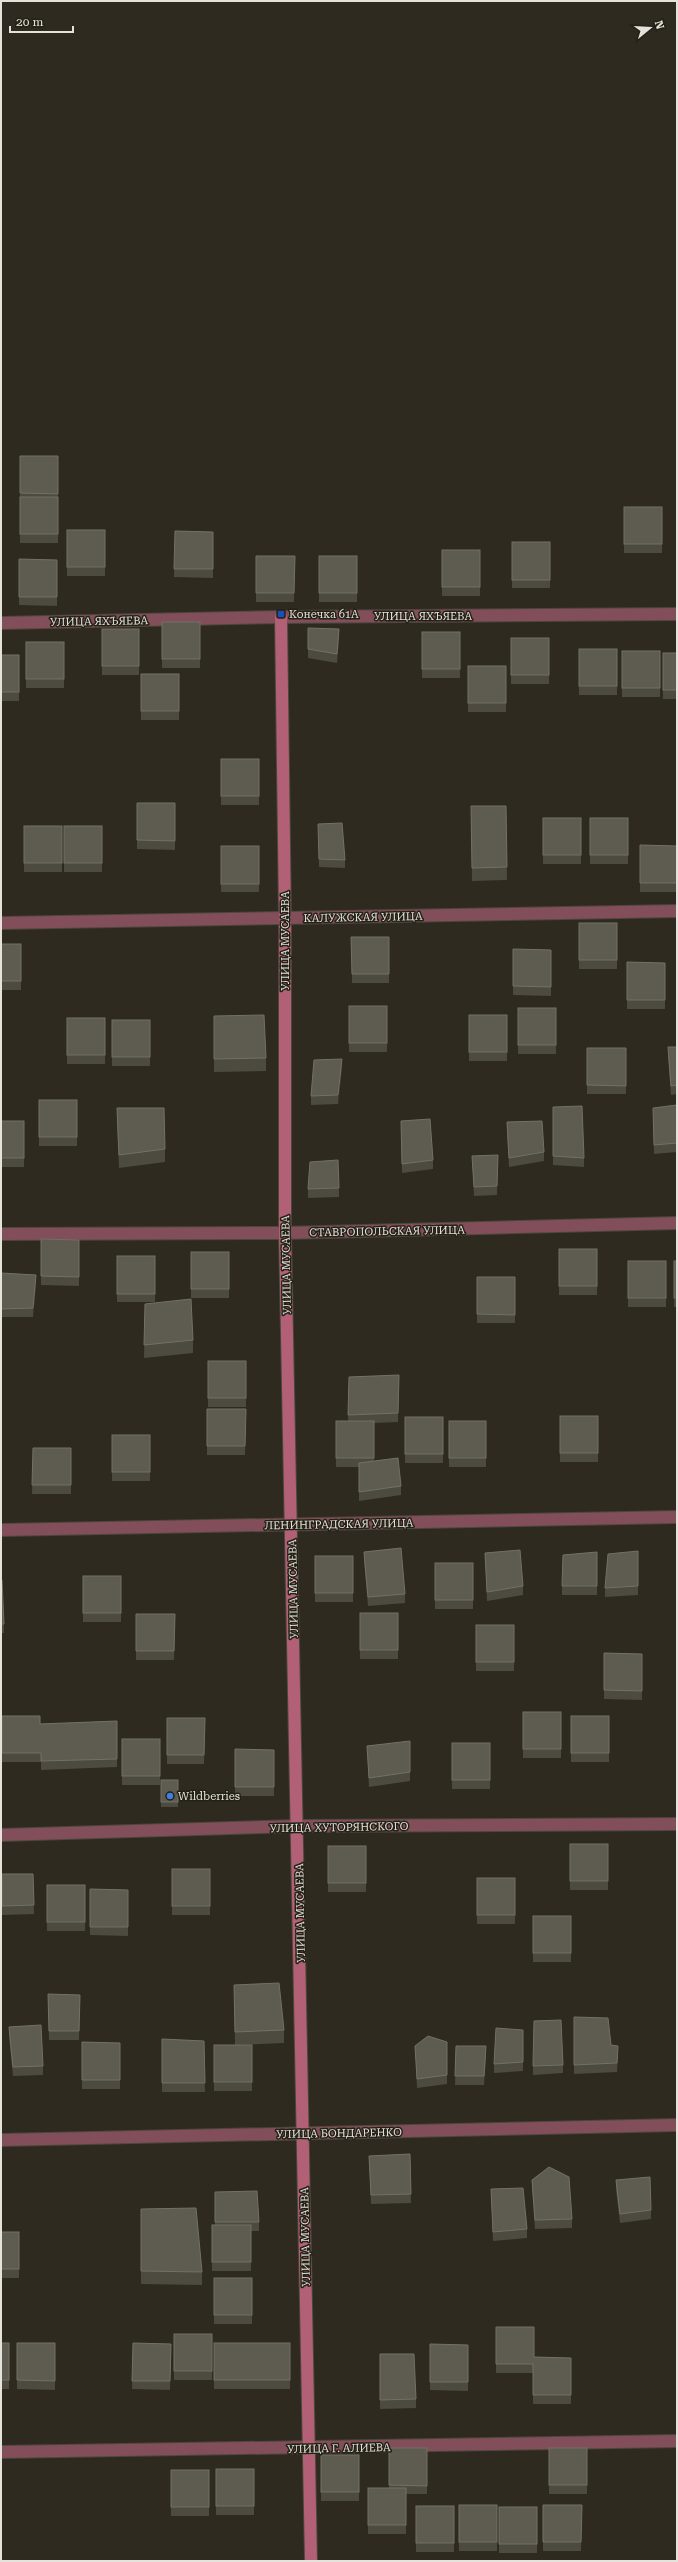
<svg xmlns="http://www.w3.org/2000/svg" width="678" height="2562" font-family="'Roboto Serif',serif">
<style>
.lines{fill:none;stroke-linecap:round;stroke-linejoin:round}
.street-casing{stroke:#4b473d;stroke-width:14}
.secondary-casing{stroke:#4b473d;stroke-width:14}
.street{stroke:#814e5a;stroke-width:12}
.secondary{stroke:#b16075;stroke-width:12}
.wall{fill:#4d4a3f}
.shaded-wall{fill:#3a372b}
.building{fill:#5e5b50;stroke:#737065}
.transit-dot{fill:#1a4fb4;stroke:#242116;stroke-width:1.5}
.shop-dot{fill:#3f7fe0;stroke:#242116;stroke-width:1.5}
.labels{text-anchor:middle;stroke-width:3;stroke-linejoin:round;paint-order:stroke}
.poi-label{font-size:11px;fill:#e4e2db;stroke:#242116;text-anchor:start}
.street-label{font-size:11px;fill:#e4e2db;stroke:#242116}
</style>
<rect width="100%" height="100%" fill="#2e2a1f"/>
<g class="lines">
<g class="street-casing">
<g id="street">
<polyline points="1,623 281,617 677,614"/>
<polyline points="1,923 677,911"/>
<polyline points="1,1234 285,1233 677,1223"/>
<polyline points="1,1530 677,1517"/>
<polyline points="1,1835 298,1826 677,1824"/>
<polyline points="1,2140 677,2125"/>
<polyline points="1,2452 677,2441"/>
</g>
</g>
<g class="secondary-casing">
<polyline id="secondary" points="281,617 285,918 285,1233 311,2561"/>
</g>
<use href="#street" class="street"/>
<use href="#secondary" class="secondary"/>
</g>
<g class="wall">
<rect x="20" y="456" width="38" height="87"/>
<rect x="624" y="507" width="38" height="46"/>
<rect x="67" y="530" width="38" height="46"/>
<polygon points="175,531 213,532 213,578 174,577"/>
<rect x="512" y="542" width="38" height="46"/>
<rect x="442" y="550" width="38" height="46"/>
<polygon points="256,556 295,556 294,602 256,602"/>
<rect x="319" y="556" width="38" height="46"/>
<polygon points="19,559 57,560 57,606 19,605"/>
<rect x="162" y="622" width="38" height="46"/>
<rect x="102" y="629" width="37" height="46"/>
<rect x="422" y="632" width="38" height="46"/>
<polygon points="339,638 337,663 308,658 308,649"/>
<rect x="511" y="638" width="38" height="46"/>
<rect x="26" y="642" width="38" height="46"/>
<rect x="579" y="649" width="38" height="46"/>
<rect x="622" y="651" width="38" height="46"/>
<rect x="663" y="653" width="14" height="46"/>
<rect x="1" y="655" width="18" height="46"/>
<rect x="468" y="666" width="38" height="46"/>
<rect x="141" y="674" width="38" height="46"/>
<rect x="221" y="759" width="38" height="46"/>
<polygon points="137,803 175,803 175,850 137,849"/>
<polygon points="471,806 506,806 507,880 472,881"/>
<rect x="543" y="818" width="38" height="46"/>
<rect x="590" y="818" width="38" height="46"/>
<polygon points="318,824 345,860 345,868 319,867"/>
<rect x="24" y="826" width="38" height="46"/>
<rect x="64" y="826" width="38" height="46"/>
<polygon points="640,845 677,846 677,892 640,892"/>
<rect x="221" y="846" width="38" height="46"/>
<rect x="579" y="923" width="38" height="46"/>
<polygon points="351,937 389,937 389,983 352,983"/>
<rect x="1" y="944" width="20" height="46"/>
<polygon points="513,949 551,950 551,996 513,995"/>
<polygon points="627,962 665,963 665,1009 627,1009"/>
<rect x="349" y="1006" width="38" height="46"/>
<rect x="518" y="1008" width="38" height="46"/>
<rect x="469" y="1015" width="38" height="46"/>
<polygon points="214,1016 266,1058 266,1071 214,1072"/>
<rect x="67" y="1018" width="38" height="46"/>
<rect x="112" y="1020" width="38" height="46"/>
<polygon points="668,1047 677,1047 677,1094 671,1095 668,1056"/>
<rect x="587" y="1048" width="39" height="46"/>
<polygon points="342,1068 338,1104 311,1105 311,1096"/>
<rect x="39" y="1100" width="38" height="46"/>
<polygon points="677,1105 677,1152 654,1154 653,1117"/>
<polygon points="553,1107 584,1158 584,1167 553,1165"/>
<polygon points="117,1108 165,1149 165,1162 119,1168 117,1121"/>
<rect x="1" y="1121" width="23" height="46"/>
<polygon points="401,1121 433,1160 433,1169 402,1173"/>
<polygon points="507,1122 544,1152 544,1161 509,1167 507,1131"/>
<polygon points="498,1155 497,1195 474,1196 472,1156"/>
<polygon points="339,1188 339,1197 308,1198 308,1189"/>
<polygon points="41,1239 79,1240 79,1286 41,1285"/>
<rect x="559" y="1249" width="38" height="46"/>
<rect x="191" y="1252" width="38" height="46"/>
<rect x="117" y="1256" width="38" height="46"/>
<rect x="628" y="1261" width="38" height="46"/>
<rect x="674" y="1261" width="3" height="46"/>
<polygon points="1,1273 36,1284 33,1317 1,1317"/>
<rect x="477" y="1277" width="38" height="46"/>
<polygon points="145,1304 193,1340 193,1353 144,1358"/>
<rect x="208" y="1361" width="38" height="46"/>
<polygon points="399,1375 398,1422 374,1423 374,1461 401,1486 401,1495 359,1501 359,1467 336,1467 336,1421 348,1421 349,1377"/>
<polygon points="207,1409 246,1409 245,1455 207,1455"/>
<rect x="560" y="1416" width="38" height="46"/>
<rect x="405" y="1417" width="38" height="46"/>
<rect x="449" y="1421" width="37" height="46"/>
<rect x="112" y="1435" width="38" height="46"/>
<polygon points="33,1448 71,1448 71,1494 32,1494"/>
<polygon points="638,1551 638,1595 605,1597 605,1588"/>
<polygon points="364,1552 405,1594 405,1603 368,1606 364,1561"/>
<polygon points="597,1552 597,1595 562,1595 562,1586"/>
<polygon points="485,1553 523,1586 523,1595 487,1601"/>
<rect x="315" y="1556" width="38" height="46"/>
<rect x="435" y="1563" width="38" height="46"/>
<rect x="83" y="1576" width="38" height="46"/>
<polygon points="1,1580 4,1624 4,1633 1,1633"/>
<rect x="360" y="1613" width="38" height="46"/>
<polygon points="136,1614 175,1614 174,1660 136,1660"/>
<rect x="476" y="1625" width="38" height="46"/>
<polygon points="604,1653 642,1654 642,1700 604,1699"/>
<rect x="523" y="1712" width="38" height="46"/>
<polygon points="2,1716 40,1724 117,1721 117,1767 41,1770 41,1762 2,1762"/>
<rect x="571" y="1716" width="38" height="46"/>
<polygon points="167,1718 205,1718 204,1764 167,1764"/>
<rect x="122" y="1739" width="38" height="46"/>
<polygon points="410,1741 410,1781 369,1787 367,1746"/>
<rect x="452" y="1743" width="38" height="46"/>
<polygon points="235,1749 274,1750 274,1796 235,1796"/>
<rect x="161" y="1780" width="17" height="27"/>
<rect x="570" y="1844" width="38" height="46"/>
<rect x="328" y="1846" width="38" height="46"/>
<rect x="172" y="1869" width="38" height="46"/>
<polygon points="2,1874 33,1874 34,1914 2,1915"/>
<rect x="477" y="1878" width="38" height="46"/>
<rect x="47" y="1885" width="38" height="46"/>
<polygon points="90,1889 128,1890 128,1936 90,1935"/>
<rect x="533" y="1916" width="38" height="46"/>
<polygon points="234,1985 284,2030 284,2043 235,2045"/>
<polygon points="48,1994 80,1995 79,2040 49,2040"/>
<polygon points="574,2017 611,2045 618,2055 617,2072 574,2074"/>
<polygon points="9,2027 43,2066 43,2075 13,2076 9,2036"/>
<polygon points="523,2030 523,2071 494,2073 494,2064"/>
<polygon points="162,2039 204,2041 205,2092 162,2092"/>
<polygon points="82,2042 120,2043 120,2089 82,2089"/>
<polygon points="447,2042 447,2084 417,2088 415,2046"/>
<rect x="214" y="2045" width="38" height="46"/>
<polygon points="456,2046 486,2055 484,2085 455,2085"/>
<polygon points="563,2065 563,2073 533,2075 533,2066"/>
<polygon points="410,2154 411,2203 371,2204 369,2156"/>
<polygon points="532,2180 572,2219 572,2228 535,2229 532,2189"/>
<polygon points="616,2180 651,2210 651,2219 620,2223 616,2189"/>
<polygon points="491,2189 527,2229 527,2238 493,2241"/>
<polygon points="215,2192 259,2222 259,2231 251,2231 251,2271 212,2271 212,2225 215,2225"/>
<polygon points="141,2209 202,2272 202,2285 141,2284"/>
<rect x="1" y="2232" width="18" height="46"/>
<rect x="214" y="2278" width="38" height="46"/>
<polygon points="496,2327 534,2357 571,2358 571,2404 533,2404 533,2373 496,2373"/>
<rect x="174" y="2334" width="38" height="46"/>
<rect x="1" y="2343" width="8" height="46"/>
<polygon points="17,2343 55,2343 55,2390 17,2389"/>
<polygon points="133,2343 171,2344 170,2390 132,2389"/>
<rect x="214" y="2343" width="76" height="46"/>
<polygon points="430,2344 468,2345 468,2391 430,2390"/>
<polygon points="380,2354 416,2399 416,2408 380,2409"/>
<polygon points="389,2448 427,2448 427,2494 406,2494 406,2534 368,2534 368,2488 389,2488"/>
<rect x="549" y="2448" width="38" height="46"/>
<rect x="321" y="2455" width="38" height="46"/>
<rect x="216" y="2469" width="38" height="46"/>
<rect x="171" y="2470" width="38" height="46"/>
<rect x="459" y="2505" width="38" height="46"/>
<polygon points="543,2505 582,2505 581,2551 543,2551"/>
<rect x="416" y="2506" width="38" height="46"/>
<rect x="499" y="2507" width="38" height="46"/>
</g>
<g class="shaded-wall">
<polygon points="339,629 339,638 337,663 337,654"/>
<polygon points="342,1059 342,1068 338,1104 338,1095"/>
<polygon points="36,1275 36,1284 33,1317 33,1308"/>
</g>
<g class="building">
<polygon points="20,456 58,456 58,494 20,493"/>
<rect x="20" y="497" width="38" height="37"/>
<rect x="624" y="507" width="38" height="37"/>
<rect x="67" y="530" width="38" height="37"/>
<polygon points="175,531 213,532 213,569 174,569"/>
<rect x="512" y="542" width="38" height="38"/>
<rect x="442" y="550" width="38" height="37"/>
<polygon points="256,556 295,556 294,593 256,593"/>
<rect x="319" y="556" width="38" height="37"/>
<polygon points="19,559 57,560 57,597 19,597"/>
<rect x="162" y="622" width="38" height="37"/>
<polygon points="308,628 339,629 337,654 308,649"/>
<rect x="102" y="629" width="37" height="37"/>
<rect x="422" y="632" width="38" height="37"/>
<rect x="511" y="638" width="38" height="37"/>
<rect x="26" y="642" width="38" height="37"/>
<rect x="579" y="649" width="38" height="37"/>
<rect x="622" y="651" width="38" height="37"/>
<rect x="663" y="653" width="14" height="37"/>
<rect x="1" y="655" width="18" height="37"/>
<rect x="468" y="666" width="38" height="37"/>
<rect x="141" y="674" width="38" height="37"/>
<rect x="221" y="759" width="38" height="37"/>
<polygon points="137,803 175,803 175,841 137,840"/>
<polygon points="471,806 506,806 507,867 472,868"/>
<rect x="543" y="818" width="38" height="37"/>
<rect x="590" y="818" width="38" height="37"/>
<polygon points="342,823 345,860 319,859 318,824"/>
<rect x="24" y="826" width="38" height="37"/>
<rect x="64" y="826" width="38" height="37"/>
<polygon points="640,845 677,846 677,883 640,883"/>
<rect x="221" y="846" width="38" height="38"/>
<rect x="579" y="923" width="38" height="37"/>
<polygon points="351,937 389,937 389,974 352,974"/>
<rect x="1" y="944" width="20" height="37"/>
<polygon points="513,949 551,950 551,987 513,986"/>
<polygon points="627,962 665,963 665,1000 627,1000"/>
<rect x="349" y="1006" width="38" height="37"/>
<rect x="518" y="1008" width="38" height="37"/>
<polygon points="264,1015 266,1058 214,1059 214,1016"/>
<rect x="469" y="1015" width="38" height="37"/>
<rect x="67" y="1018" width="38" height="37"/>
<rect x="112" y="1020" width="38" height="37"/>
<polygon points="668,1047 677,1047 677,1085 671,1086"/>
<polygon points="587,1048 626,1048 626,1086 587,1085"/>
<polygon points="342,1059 338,1095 311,1096 314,1060"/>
<rect x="39" y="1100" width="38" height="37"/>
<polygon points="677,1105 677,1143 654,1145 653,1108"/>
<polygon points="582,1106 584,1158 553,1156 553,1107"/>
<polygon points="117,1108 164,1108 165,1149 119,1155"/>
<polygon points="430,1119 433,1160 402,1164 401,1121"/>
<rect x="1" y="1121" width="23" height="37"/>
<polygon points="542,1121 544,1152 509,1158 507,1122"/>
<polygon points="498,1155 497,1186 474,1187 472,1156"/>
<polygon points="338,1160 339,1188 308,1189 310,1162"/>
<polygon points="41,1239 79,1240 79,1277 41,1276"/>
<rect x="559" y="1249" width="38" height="37"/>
<rect x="191" y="1252" width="38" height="37"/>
<rect x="117" y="1256" width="38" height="38"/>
<rect x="628" y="1261" width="38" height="37"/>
<rect x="674" y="1261" width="3" height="37"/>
<polygon points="1,1273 36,1275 33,1308 1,1309"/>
<polygon points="477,1277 515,1277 515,1315 477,1314"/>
<polygon points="191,1299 193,1340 144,1345 145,1304"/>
<rect x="208" y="1361" width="38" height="37"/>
<polygon points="399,1375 398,1413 348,1415 349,1377"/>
<polygon points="207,1409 246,1409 245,1446 207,1446"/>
<rect x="560" y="1416" width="38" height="37"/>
<rect x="405" y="1417" width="38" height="37"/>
<rect x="336" y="1421" width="38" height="37"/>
<rect x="449" y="1421" width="37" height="37"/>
<rect x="112" y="1435" width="38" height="37"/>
<polygon points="33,1448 71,1448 71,1485 32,1485"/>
<polygon points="398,1458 401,1486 359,1492 359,1463"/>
<polygon points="401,1548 405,1594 368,1597 364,1552"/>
<polygon points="520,1550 523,1586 487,1592 485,1553"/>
<polygon points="638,1551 638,1586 605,1588 608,1554"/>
<polygon points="597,1552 597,1586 562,1586 563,1555"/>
<rect x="315" y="1556" width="38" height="37"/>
<rect x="435" y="1563" width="38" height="37"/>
<rect x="83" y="1576" width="38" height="37"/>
<polygon points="1,1580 2,1580 4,1624 1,1624"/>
<rect x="360" y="1613" width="38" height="37"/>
<polygon points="136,1614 175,1614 174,1651 136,1651"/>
<rect x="476" y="1625" width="38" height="37"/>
<polygon points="604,1653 642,1654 642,1691 604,1690"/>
<rect x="523" y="1712" width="38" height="37"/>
<polygon points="2,1716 40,1716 40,1724 117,1721 117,1759 41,1761 41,1753 2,1753"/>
<rect x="571" y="1716" width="38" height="37"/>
<polygon points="167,1718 205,1718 204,1755 167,1755"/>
<rect x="122" y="1739" width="38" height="37"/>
<polygon points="410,1741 410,1772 369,1778 367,1746"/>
<rect x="452" y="1743" width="38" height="37"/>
<polygon points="235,1749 274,1750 274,1787 235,1787"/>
<rect x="161" y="1780" width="17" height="22"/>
<rect x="570" y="1844" width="38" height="37"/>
<rect x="328" y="1846" width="38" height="37"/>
<rect x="172" y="1869" width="38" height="37"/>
<polygon points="2,1874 33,1874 34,1905 2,1906"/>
<rect x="477" y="1878" width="38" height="37"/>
<rect x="47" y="1885" width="38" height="37"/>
<polygon points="90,1889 128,1890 128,1927 90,1927"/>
<rect x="533" y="1916" width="38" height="37"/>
<polygon points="279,1983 284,2030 235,2032 234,1985"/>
<polygon points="48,1994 80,1995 79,2031 49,2031"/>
<polygon points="574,2017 608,2018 611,2045 618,2046 617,2063 574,2065"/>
<polygon points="561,2020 563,2065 533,2066 534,2021"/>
<polygon points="41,2025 43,2066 13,2067 9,2027"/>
<polygon points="496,2028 523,2030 523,2062 494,2064"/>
<polygon points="428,2036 447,2042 447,2075 417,2079 415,2046"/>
<polygon points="162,2039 204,2041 205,2083 162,2083"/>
<polygon points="82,2042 120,2043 120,2080 82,2080"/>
<rect x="214" y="2045" width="38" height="37"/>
<polygon points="456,2046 486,2046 484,2076 455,2076"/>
<polygon points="410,2154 411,2194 371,2195 369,2156"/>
<polygon points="549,2167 569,2177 572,2219 535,2220 532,2180"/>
<polygon points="650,2177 651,2210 620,2214 616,2180"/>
<polygon points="523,2188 527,2229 493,2232 491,2189"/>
<polygon points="257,2191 259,2222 215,2222 215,2192"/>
<polygon points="196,2208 202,2272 141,2271 141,2209"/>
<rect x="212" y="2225" width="39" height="37"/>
<rect x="1" y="2232" width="18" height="37"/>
<rect x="214" y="2278" width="38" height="37"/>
<polygon points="496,2327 534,2327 534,2357 571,2358 571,2395 533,2395 533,2364 496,2364"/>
<rect x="174" y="2334" width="38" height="37"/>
<rect x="1" y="2343" width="8" height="37"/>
<polygon points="17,2343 55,2343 55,2381 17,2380"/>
<polygon points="133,2343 171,2344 170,2381 132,2381"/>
<rect x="214" y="2343" width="76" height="37"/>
<polygon points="430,2344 468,2345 468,2382 430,2382"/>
<polygon points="380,2354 414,2354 416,2399 380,2400"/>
<polygon points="389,2448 427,2448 427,2486 389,2485"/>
<rect x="549" y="2448" width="38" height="37"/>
<rect x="321" y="2455" width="38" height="37"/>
<rect x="216" y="2469" width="38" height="37"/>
<rect x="171" y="2470" width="38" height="37"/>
<rect x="368" y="2488" width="38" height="37"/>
<rect x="459" y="2505" width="38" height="37"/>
<polygon points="543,2505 582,2505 581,2542 543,2542"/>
<rect x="416" y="2506" width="38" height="37"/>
<rect x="499" y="2507" width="38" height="37"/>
</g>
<rect class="transit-dot" x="277" y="610" width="8" height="8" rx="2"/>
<circle class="shop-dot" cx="170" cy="1796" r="4"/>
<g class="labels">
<g class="poi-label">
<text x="289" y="618">Конечка 61А</text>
<text x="178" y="1800">Wildberries</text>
</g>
<g class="street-label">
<text x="423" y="620">УЛИЦА ЯХЪЯЕВА</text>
<text transform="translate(99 621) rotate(-1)" y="4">УЛИЦА ЯХЪЯЕВА</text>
<text transform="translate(363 917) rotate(-1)" y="4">КАЛУЖСКАЯ УЛИЦА</text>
<text transform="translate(285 941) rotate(-90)" y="4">УЛИЦА МУСАЕВА</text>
<text transform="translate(387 1231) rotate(-1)" y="4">СТАВРОПОЛЬСКАЯ УЛИЦА</text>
<text transform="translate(286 1265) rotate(-91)" y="4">УЛИЦА МУСАЕВА</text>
<text transform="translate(339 1524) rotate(-1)" y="4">ЛЕНИНГРАДСКАЯ УЛИЦА</text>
<text transform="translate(293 1589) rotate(-91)" y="4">УЛИЦА МУСАЕВА</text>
<text transform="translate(339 1827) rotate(-1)" y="4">УЛИЦА ХУТОРЯНСКОГО</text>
<text transform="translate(300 1913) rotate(-91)" y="4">УЛИЦА МУСАЕВА</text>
<text transform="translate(339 2133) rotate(-1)" y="4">УЛИЦА БОНДАРЕНКО</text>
<text transform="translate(305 2237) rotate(-91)" y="4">УЛИЦА МУСАЕВА</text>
<text transform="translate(339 2448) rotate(-1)" y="4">УЛИЦА Г. АЛИЕВА</text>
</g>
</g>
<rect width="678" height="2562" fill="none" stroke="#e4e2db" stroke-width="4"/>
<g transform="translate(650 28) rotate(72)" stroke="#242116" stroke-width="3" paint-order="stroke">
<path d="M0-3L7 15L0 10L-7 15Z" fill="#e4e2db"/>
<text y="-6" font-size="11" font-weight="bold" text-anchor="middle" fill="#e4e2db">N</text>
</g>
<path d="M10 26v6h63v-6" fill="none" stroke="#e4e2db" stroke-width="2"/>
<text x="16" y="26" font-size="12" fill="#e4e2db" stroke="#242116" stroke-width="3" paint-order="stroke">20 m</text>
</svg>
